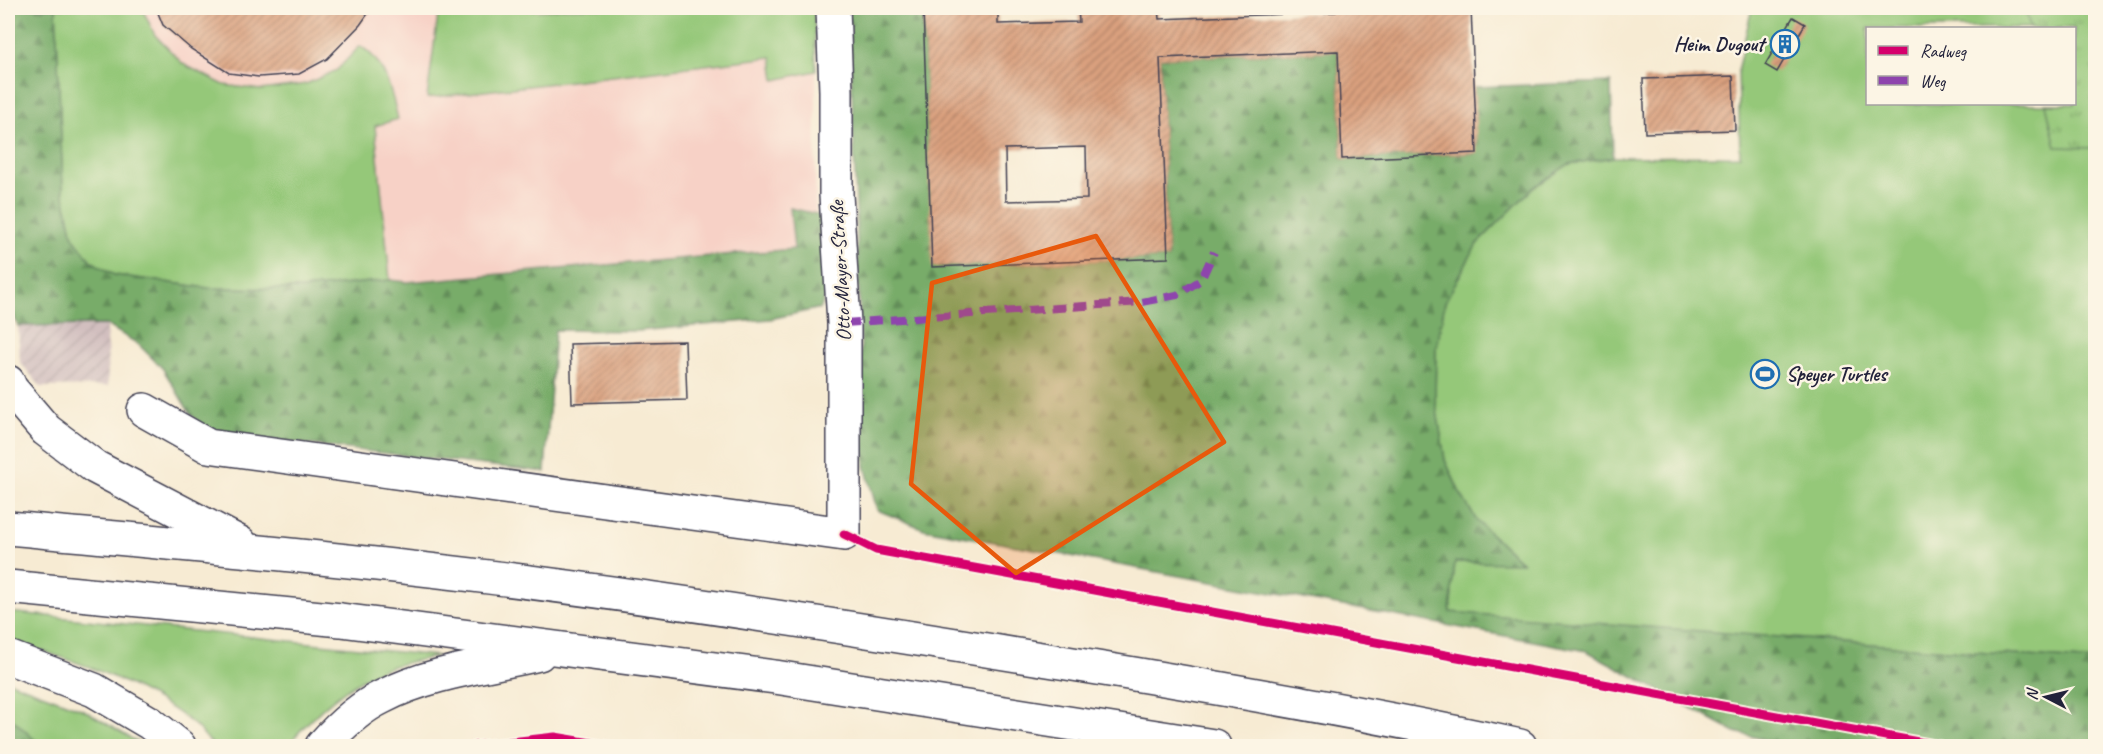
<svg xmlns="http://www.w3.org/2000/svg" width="2103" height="754" font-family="Caveat,sans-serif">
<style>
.built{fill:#f7d1c6}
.industrial{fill:url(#industrial-furrows)}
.green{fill:#95c879;stroke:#5c755a;stroke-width:1.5;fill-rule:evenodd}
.forest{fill:url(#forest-firs);stroke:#4d6752;stroke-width:1.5}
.park{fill:url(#park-tufts);stroke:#5c755a;stroke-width:1.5}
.building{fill:url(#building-hatch);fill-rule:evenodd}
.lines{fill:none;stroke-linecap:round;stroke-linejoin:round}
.minor-casing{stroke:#424052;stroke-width:36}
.highway-casing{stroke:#424052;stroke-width:36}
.minor{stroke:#fff;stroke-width:33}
.highway{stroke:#fff;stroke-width:33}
.quiet{stroke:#8e44ad;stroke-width:8;stroke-dasharray:15 8;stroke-linecap:butt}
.cycleway-casing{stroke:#fcf5e5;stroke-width:13}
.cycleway{stroke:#d6006c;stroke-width:9}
.marked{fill:#e8590c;fill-opacity:0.2;stroke:#e8590c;stroke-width:4.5;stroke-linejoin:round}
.labels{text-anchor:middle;stroke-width:5;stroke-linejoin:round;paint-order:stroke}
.poi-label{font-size:21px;font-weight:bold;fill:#22223b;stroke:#fcf5e5;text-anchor:end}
.street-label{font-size:21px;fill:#22223b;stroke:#fcf5e5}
</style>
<defs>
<pattern id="industrial-furrows" width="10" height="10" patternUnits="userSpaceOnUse" patternTransform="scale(1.5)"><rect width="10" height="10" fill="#d2bfbf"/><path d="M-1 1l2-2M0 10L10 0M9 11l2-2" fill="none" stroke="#b4a4a5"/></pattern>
<pattern id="forest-firs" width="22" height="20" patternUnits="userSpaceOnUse" patternTransform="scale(1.5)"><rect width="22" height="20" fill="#78ac69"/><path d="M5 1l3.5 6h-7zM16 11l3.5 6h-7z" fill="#628c58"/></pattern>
<pattern id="park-tufts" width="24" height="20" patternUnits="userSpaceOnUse" patternTransform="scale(1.5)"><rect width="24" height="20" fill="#95c879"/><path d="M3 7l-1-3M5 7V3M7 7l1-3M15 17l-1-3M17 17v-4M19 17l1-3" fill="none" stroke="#79a264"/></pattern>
<pattern id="building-hatch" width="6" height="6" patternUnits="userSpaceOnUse" patternTransform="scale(1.5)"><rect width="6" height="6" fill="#daa07e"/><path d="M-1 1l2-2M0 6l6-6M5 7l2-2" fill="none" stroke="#b08268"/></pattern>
</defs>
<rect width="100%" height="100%" fill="#fcf5e5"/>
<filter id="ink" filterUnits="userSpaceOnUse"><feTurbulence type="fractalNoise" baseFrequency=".0167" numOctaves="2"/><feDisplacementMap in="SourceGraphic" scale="12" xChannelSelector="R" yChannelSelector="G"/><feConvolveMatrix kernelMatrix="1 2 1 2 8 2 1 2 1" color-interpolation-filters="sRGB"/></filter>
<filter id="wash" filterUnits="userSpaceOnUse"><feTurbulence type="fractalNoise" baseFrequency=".008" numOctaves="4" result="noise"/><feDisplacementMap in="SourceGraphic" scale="24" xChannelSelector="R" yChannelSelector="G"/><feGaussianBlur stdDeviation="1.35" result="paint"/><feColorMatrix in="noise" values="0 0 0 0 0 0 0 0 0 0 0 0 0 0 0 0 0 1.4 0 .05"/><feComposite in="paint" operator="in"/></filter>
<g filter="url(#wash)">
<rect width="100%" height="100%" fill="#f7ebd3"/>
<polygon class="built" points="35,8 814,8 816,71 815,284 44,310"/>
<polygon class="industrial" points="107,325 108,386 41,387 20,362 18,326"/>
<g class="green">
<path d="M 56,8 L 142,8 L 155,35 L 183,64 L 224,85 L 261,90 L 306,84 L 337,70 L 360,46 C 385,60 392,93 398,119 L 375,126 L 390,280 L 302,289 L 208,288 L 114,275 L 91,261 L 73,237 L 63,191 Z"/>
<path d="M 439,8 L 518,8 C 534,12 548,11 563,8 L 814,8 L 816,71 L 775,80 L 772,57 L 427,98 Z"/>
<path d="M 1752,8 L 2095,8 L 2095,661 L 1450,613 L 1455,561 L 1522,562 L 1477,522 L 1460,493 L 1445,460 L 1435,399 L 1436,349 L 1445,302 L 1477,244 L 1533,188 L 1569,164 L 1613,157 L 1740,156 L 1738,67 ZM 1868,28 L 2074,28 L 2074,104 L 1868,104 Z"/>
<path d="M 8,612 L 438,656 C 419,661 397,663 379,671 C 342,687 312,716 287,746 L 214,746 C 207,739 200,729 192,723 C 138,681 72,659 8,641 Z"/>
<polygon points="8,681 84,710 144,746 41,746 8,715"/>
</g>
<g class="forest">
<polygon points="10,8 56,8 63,191 73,237 91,261 114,275 208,288 302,289 390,280 407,282 794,249 790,208 826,216 832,274 821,308 770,319 638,331 555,330 545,472 212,433 191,415 163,369 138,344 107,325 18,326 10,306 8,292"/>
<polygon points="849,8 923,8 933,267 1168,258 1160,58 1338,51 1342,159 1476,153 1474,87 1611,82 1613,157 1569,164 1533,188 1477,244 1445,302 1436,349 1435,398 1445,460 1460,493 1477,521 1522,563 1455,562 1450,612 2095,661 2095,746 1789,746 1735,732 1587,651 924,529 877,510 865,466"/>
<polygon points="8,715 41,746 8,746"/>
</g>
<polygon class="park" points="2025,8 2095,8 2095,148 2056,147 2046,104 2074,104 2074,28 2030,28"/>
<g id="blocks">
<g class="building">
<polygon points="156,8 372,8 360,25 327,59 299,74 259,77 229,73 191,49 163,25"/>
<path d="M 923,8 L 998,8 L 998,24 L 1079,22 L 1078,8 L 1158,8 L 1159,19 L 1336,12 L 1336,8 L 1471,8 L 1477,153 L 1342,159 L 1338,51 L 1160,58 L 1168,258 L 932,267 ZM 1086,147 L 1087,199 L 1006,201 L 1005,149 Z"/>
<polygon points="1793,17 1805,24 1777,72 1765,65"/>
<polygon points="1733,76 1735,130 1645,133 1643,79"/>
<polygon points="685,341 687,400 572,403 570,344"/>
</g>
</g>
</g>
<g filter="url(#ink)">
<use href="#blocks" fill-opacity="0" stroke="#424052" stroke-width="1.5"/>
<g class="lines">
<g class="minor-casing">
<polyline id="minor" points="144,410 208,446 844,534 844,323 836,195 836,91 833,8"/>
</g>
<g class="highway-casing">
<g id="highway">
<polyline points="8,382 11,389 46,430 95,467 240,543"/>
<path d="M 8,528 C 171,543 334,558 497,578 C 675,600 852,628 1029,657 C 1193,683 1358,711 1520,746"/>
<polyline points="8,587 341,620 775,677 1214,746"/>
<polyline points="8,657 94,690 150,723 179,746"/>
<path d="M 322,746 C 339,727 359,708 382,697 C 430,672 487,666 539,654"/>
</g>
</g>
<use href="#minor" class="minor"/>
<use href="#highway" class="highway"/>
<polyline class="quiet" points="844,323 1142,302 1177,295 1201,280 1214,252"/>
<g class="cycleway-casing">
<g id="cycleway">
<polyline points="844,534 876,550 1940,746"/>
<polyline points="475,746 555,737 609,746"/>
</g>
</g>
<use href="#cycleway" class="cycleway"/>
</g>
</g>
<path class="marked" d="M 1096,236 L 1224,442 L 1016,573 L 911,484 L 932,283 Z"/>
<defs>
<g id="building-ring" transform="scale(1.5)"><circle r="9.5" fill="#fcf5e5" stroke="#1f6fb2" stroke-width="1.5"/><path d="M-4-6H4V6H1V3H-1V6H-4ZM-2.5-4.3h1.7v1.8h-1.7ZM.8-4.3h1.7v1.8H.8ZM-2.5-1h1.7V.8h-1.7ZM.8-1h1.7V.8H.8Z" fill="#1f6fb2"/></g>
<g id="stadium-ring" transform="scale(1.5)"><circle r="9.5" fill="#fcf5e5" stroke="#1f6fb2" stroke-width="1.5"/><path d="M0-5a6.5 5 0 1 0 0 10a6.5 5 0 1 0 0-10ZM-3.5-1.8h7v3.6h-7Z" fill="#1f6fb2"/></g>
</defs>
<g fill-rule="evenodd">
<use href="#building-ring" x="1785" y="44"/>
<use href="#stadium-ring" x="1765" y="374"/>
</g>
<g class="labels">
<g class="poi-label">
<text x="1764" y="51">Heim Dugout</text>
<text x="1786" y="381" text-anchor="start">Speyer Turtles</text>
</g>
<g class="street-label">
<text transform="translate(840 271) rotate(-93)" y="7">Otto-Mayer-Straße</text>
</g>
</g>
<rect width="2103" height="754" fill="none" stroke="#fcf5e5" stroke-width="30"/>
<rect x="1866" y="27" width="210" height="78" fill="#fcf5e5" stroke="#a5a1a1" stroke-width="1.5"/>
<rect x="1878" y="46" width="30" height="9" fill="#d6006c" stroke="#a5a1a1" stroke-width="1.5"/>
<text x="1920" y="57" font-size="18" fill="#22223b">Radweg</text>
<rect x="1878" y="76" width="30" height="9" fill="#8e44ad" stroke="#a5a1a1" stroke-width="1.5"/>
<text x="1920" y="87" font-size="18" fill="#22223b">Weg</text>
<g transform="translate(2046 697) rotate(277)" stroke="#fcf5e5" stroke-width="4.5" paint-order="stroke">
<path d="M0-4.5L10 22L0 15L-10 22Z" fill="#22223b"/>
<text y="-9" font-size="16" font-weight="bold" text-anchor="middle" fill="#22223b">N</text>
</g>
</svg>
